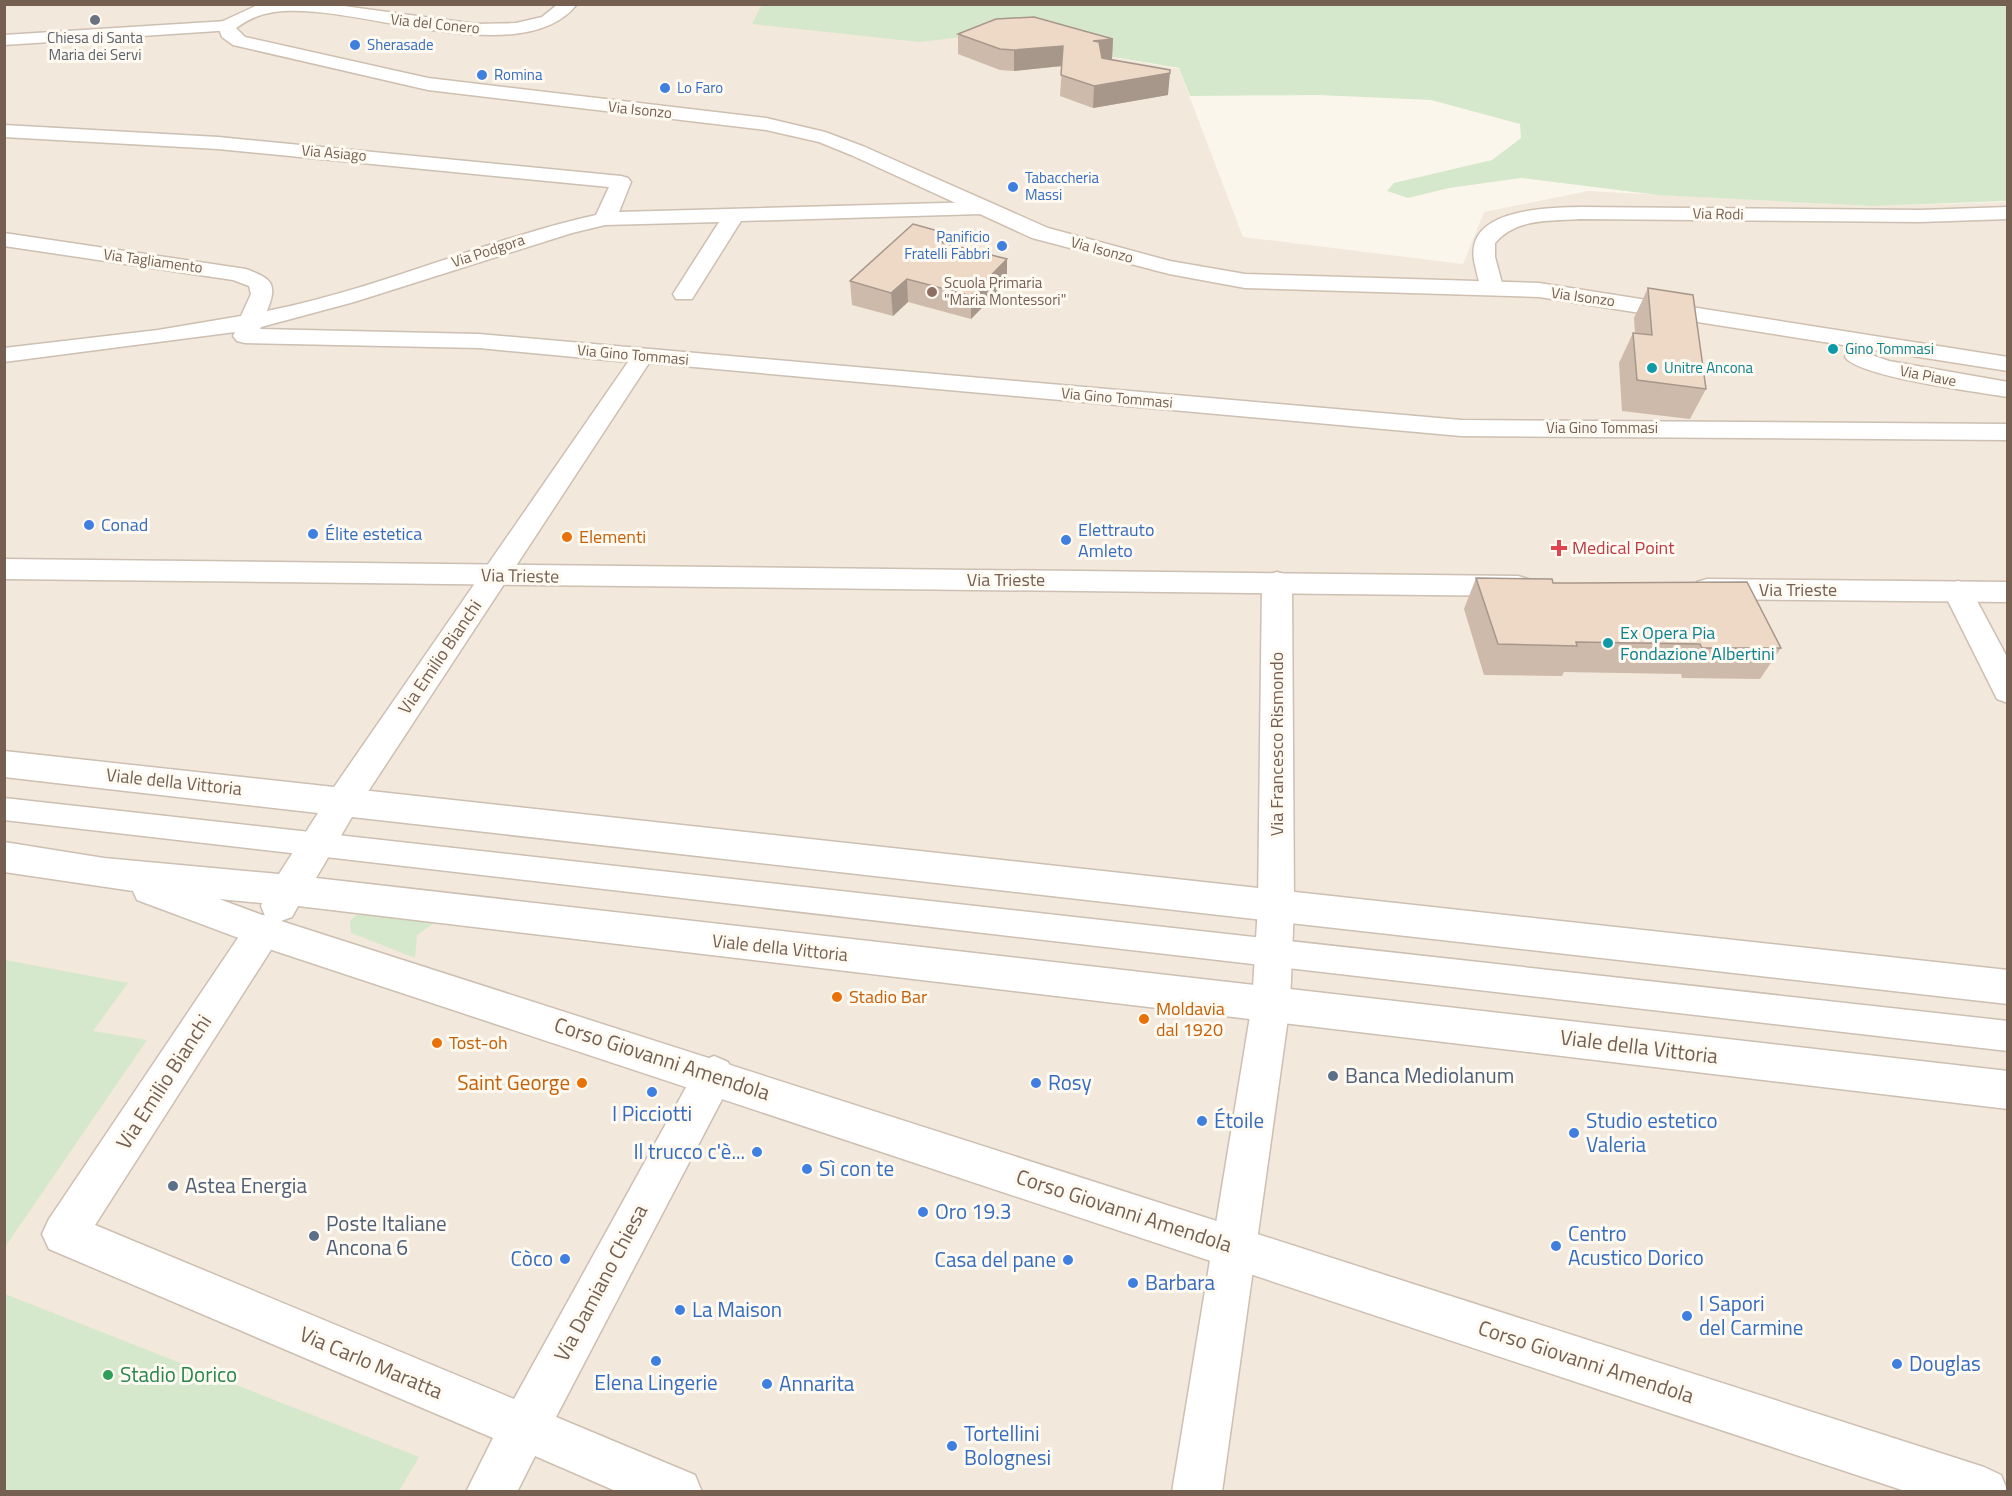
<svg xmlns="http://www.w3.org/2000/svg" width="2012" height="1496" font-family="'Titillium Web',sans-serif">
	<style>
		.residential { fill: #f2e8db }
		.green { fill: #d6e8cb }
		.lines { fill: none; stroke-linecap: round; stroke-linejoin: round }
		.pedestrian-casing { stroke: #cdbfb2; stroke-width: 3 }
		.minor-casing { stroke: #cdbfb2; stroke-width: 3 }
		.tertiary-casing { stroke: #cdbfb2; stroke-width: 3 }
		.secondary-casing { stroke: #cfbfb0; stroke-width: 3 }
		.pedestrian { fill: #fff; fill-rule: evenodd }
		.minor { fill: #fff; fill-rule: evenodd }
		.tertiary { fill: #fff; fill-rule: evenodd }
		.secondary { fill: #fff; fill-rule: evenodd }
		.wall { fill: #cdbaaa }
		.shaded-wall { fill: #a7978b }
		.building { fill: #eed8c6; stroke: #a7978b; stroke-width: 1.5 }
		.worship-dot { fill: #6b7280; stroke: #fefaf2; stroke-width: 2 }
		.shop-dot { fill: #3f7fe0; stroke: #fefaf2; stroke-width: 2 }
		.education-dot { fill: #8d6e63; stroke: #fefaf2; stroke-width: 2 }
		.culture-dot { fill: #0f9aa8; stroke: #fefaf2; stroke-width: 2 }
		.food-dot { fill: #e8710a; stroke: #fefaf2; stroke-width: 2 }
		.health-dot { fill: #e0444e; stroke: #fefaf2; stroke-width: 2 }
		.service-dot { fill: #5c6f8a; stroke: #fefaf2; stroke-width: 2 }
		.leisure-dot { fill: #2e9e5b; stroke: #fefaf2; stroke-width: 2 }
		.labels { text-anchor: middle; stroke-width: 6; stroke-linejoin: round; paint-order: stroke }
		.far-street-label { font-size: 15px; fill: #755f51; stroke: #fefaf2 }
		.far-worship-label { font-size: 15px; fill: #5b616d; stroke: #fefaf2 }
		.far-shop-label { font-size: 15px; fill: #366cbe; stroke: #fefaf2; text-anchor: start }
		.far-education-label { font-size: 15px; fill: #785e54; stroke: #fefaf2; text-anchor: start }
		.far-culture-label { font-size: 15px; fill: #0d838f; stroke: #fefaf2; text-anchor: start }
		.shop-label { font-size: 18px; fill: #366cbe; stroke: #fefaf2; text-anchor: start }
		.food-label { font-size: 18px; fill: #c56008; stroke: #fefaf2; text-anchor: start }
		.health-label { font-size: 18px; fill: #be3a42; stroke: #fefaf2; text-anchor: start }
		.street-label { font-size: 18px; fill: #755f51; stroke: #fefaf2 }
		.culture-label { font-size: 18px; fill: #0d838f; stroke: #fefaf2; text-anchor: start }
		.near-street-label { font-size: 21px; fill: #755f51; stroke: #fefaf2 }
		.near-service-label { font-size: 21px; fill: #4e5e75; stroke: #fefaf2; text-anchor: start }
		.near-food-label { font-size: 21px; fill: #c56008; stroke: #fefaf2; text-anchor: end }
		.near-shop-label { font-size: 21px; fill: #366cbe; stroke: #fefaf2; text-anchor: start }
		.near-leisure-label { font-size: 21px; fill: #27864d; stroke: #fefaf2; text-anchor: start }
	</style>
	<rect width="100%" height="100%" fill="#fbf6ec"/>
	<!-- residential -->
	<polygon class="residential" points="762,4 753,24 1033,29 1078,51 1179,69 1243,237 1463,264 1484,212 1588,191 1872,206 2007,202 2007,1491 5,1492 5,5"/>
	<!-- green -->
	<g class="green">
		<polygon points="762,4 2007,5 2007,201 1872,206 1658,195 1521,178 1449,188 1408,198 1387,191 1394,183 1492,160 1521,138 1520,124 1431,100 1318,95 1190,96 1179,68 1078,51 1033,29 919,42 752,24"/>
		<polygon points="368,912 441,918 417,935 415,958 351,933 350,921 356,915"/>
		<polygon points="5,960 128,983 93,1031 147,1040 5,1247"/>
		<polygon points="5,1294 419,1457 399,1491 5,1491"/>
	</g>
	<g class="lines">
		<!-- pedestrian casing -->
		<g class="pedestrian-casing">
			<polygon id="pedestrian" points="4,798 2008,1021 2008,1051 4,820"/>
		</g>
		<!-- minor casing -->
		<g class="minor-casing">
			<g id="minor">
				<polygon points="227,21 233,22 236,26 233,30 4,45 4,35"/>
				<path d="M4,125L218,137L621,176L628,178L631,182L619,212L981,202L988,204L992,208L988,212L981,214L741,221L692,299H676L673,294L719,222L605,225L572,233L354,302L261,327L260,329L479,334L1461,420L2008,424V440L1461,436L649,363L356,810L344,814L332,810L327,800L332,790L628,362L479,348L245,343L237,341L233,336L235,332L4,362V348L158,330L241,316L251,294L249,286L233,280L4,246V233L246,269C272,279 278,283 267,311C379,289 484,240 596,215L609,187L218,149L4,137Z"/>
				<polygon points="1277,572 1287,575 1292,582 1294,906 1290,1004 1222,1492 1172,1492 1252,1004 1258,906 1262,582 1267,575"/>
				<polygon points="1958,581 1968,584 2008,659 2008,703 1997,699 1943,591 1948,584"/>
				<polygon points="263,915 276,920 282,931 276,942 95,1225 514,1399 700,1062 714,1056 728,1062 734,1075 728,1088 556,1417 695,1475 702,1492 618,1492 535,1456 517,1492 466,1492 493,1438 49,1249 42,1234 49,1219 250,920"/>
			</g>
		</g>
		<!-- tertiary casing -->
		<g class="tertiary-casing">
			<g id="tertiary">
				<path d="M1580,207L1920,210L2008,207V219L1920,222L1580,219C1550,221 1516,218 1495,243V257L1503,287L1500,292H1484C1479,284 1477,274 1475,265C1461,209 1543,208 1580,207Z"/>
				<polygon points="4,559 1518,576 1528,579 1533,586 1528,593 1518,596 4,579"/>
				<polygon points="1707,579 2008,582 2008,602 1707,599 1697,596 1692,589 1697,582"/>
				<path d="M4,751L2008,970V1004L352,817L316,878L2008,1071V1109L298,906L292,917L281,921L1984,1467L2001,1475L2008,1492H1908L263,947L137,900L133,891L4,872V842L104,858L279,874L318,813L4,777ZM219,899L262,903L261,906L265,916Z"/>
			</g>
		</g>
		<!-- secondary casing -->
		<g class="secondary-casing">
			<g id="secondary">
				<path d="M260,4H329L476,24L516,23L542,17L558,4H577C522,75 350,0 274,12C260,14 247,20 236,28L245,37L428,78L766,118L825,132L865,147L1048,228L1170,261L1245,274L1539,283L2008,357V371L1539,297L1245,288L1169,274L1032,238L851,155L819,142L766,130L428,90L233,45L222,37L218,26L221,22Z"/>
				<path d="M1857,350L1889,361L2008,382V397C1979,392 1858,377 1845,357L1848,352Z"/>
			</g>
		</g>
		<!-- pedestrian -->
		<use href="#pedestrian" class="pedestrian"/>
		<!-- minor -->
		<use href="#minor" class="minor"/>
		<!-- tertiary -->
		<use href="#tertiary" class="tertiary"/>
		<!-- secondary -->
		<use href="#secondary" class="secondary"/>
	</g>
	<!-- wall -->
	<g class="wall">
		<polygon points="958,34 1113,39 1112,59 1168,95 1093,108 1060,96 1062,66 1014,71 1000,70 958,54"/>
		<polygon points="949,234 949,244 1007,259 1007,282 971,319 908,302 893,316 852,305 850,281"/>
		<polygon points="1648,288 1706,389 1690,419 1622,411 1619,363 1633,333 1635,333 1634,318"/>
		<polygon points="1476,578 1553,583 1781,648 1760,679 1682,678 1681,674 1564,672 1562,676 1484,675 1464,609"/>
	</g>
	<!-- shaded-wall -->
	<g class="shaded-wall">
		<polygon points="1113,39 1112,59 1092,62 1093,41"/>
		<polygon points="1063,46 1062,66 1014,71 1014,50"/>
		<polygon points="1170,73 1168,95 1093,108 1094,86"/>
		<polygon points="949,234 950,257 940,242"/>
		<polygon points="1007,259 1007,282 971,319 971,296"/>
		<polygon points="907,279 908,302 893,316 891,293"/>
	</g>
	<!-- building -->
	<g class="building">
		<polygon points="1034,17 1113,39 1093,41 1099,42 1102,58 1170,70 1170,73 1094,86 1061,75 1063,46 1014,50 1000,49 958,34 996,19"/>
		<polygon points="913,224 949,234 940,242 1007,259 971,296 907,279 891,293 850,281"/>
		<polygon points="1648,288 1693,295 1706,389 1637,380 1633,333 1652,335"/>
		<polygon points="1476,578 1552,579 1553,583 1575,583 1747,582 1781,648 1702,648 1700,644 1576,642 1577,646 1498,644"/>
	</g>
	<!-- markers -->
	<circle class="worship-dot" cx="95" cy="20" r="6"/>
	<g class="shop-dot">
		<circle cx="355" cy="45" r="6"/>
		<circle cx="482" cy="75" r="6"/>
		<circle cx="665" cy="88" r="6"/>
		<circle cx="1013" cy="187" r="6"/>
		<circle cx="1002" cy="246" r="6"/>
		<circle cx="89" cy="525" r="6"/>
		<circle cx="313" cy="534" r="6"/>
		<circle cx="1066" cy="540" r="6"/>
		<circle cx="1036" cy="1083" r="6"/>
		<circle cx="652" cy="1092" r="6"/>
		<circle cx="1202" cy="1121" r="6"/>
		<circle cx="1574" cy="1133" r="6"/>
		<circle cx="757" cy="1152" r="6"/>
		<circle cx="807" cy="1169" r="6"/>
		<circle cx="923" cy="1212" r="6"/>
		<circle cx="1556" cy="1246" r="6"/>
		<circle cx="565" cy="1259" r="6"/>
		<circle cx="1068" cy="1260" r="6"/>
		<circle cx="1133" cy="1283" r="6"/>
		<circle cx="680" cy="1310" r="6"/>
		<circle cx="1687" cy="1316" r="6"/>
		<circle cx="656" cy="1361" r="6"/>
		<circle cx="1897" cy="1364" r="6"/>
		<circle cx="767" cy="1384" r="6"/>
		<circle cx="952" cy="1446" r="6"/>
	</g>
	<circle class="education-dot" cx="932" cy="292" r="6"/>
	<g class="culture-dot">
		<circle cx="1833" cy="349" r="6"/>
		<circle cx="1652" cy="368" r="6"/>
		<circle cx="1608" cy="643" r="6"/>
	</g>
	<g class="food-dot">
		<circle cx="567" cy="537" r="6"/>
		<circle cx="837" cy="997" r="6"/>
		<circle cx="1144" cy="1019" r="6"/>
		<circle cx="437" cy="1043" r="6"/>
		<circle cx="582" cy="1083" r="6"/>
	</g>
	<path class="health-dot" d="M1556 539h6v6h6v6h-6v6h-6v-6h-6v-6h6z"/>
	<g class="service-dot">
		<circle cx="1333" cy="1076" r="6"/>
		<circle cx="173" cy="1186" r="6"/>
		<circle cx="314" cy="1236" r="6"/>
	</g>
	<circle class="leisure-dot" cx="108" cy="1375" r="6"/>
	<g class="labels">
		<!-- far-street labels -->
		<g class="far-street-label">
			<text transform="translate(435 24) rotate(6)" y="5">Via del Conero</text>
			<text transform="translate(640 110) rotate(6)" y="5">Via Isonzo</text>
			<text transform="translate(334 153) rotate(5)" y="5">Via Asiago</text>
			<text transform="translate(1718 214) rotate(1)" y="5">Via Rodi</text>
			<text transform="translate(1102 250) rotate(15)" y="5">Via Isonzo</text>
			<text transform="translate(488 251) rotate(-18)" y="5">Via Podgora</text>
			<text transform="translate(153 261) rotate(8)" y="5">Via Tagliamento</text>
			<text transform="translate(1583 297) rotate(8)" y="5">Via Isonzo</text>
			<text transform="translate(633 355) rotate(5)" y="5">Via Gino Tommasi</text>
			<text transform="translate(1928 376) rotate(11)" y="5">Via Piave</text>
			<text transform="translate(1117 398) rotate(5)" y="5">Via Gino Tommasi</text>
			<text x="1602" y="433">Via Gino Tommasi</text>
		</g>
		<!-- far-worship labels -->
		<g class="far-worship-label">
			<text x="95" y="43">Chiesa di Santa<tspan x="95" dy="17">Maria dei Servi</tspan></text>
		</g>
		<!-- far-shop labels -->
		<g class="far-shop-label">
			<text x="367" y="50">Sherasade</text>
			<text x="494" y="80">Romina</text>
			<text x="677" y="93">Lo Faro</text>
			<text x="1025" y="183">Tabaccheria<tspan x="1025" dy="17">Massi</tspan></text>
			<text x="990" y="242" text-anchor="end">Panificio<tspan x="990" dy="17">Fratelli Fabbri</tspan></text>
		</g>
		<!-- far-education labels -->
		<g class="far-education-label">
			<text x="944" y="288">Scuola Primaria<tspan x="944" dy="17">"Maria Montessori"</tspan></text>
		</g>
		<!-- far-culture labels -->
		<g class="far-culture-label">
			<text x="1845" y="354">Gino Tommasi</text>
			<text x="1664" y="373">Unitre Ancona</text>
		</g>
		<!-- shop labels -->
		<g class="shop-label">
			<text x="101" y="531">Conad</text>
			<text x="1078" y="536">Elettrauto<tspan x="1078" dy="21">Amleto</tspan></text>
			<text x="325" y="540">Élite estetica</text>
		</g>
		<!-- food labels -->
		<g class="food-label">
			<text x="579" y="543">Elementi</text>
			<text x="849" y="1003">Stadio Bar</text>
			<text x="1156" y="1015">Moldavia<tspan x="1156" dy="21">dal 1920</tspan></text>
			<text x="449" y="1049">Tost-oh</text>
		</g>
		<!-- health labels -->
		<g class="health-label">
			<text x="1572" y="554">Medical Point</text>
		</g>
		<!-- street labels -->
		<g class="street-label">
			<text transform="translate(520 576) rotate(1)" y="6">Via Trieste</text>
			<text x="1006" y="586">Via Trieste</text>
			<text x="1798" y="596">Via Trieste</text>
			<text transform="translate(440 657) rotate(-56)" y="6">Via Emilio Bianchi</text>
			<text transform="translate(1277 744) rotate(-90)" y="6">Via Francesco Rismondo</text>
			<text transform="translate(174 782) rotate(6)" y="6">Viale della Vittoria</text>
			<text transform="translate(780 948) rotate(6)" y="6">Viale della Vittoria</text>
		</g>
		<!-- culture labels -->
		<g class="culture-label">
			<text x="1620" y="639">Ex Opera Pia<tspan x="1620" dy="21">Fondazione Albertini</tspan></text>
		</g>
		<!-- near-street labels -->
		<g class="near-street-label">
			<text transform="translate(1639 1047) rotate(7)" y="7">Viale della Vittoria</text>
			<text transform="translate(662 1059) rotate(18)" y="7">Corso Giovanni Amendola</text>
			<text transform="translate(164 1082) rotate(-57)" y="7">Via Emilio Bianchi</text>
			<text transform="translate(1124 1211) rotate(18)" y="7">Corso Giovanni Amendola</text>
			<text transform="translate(601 1283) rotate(-62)" y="7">Via Damiano Chiesa</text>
			<text transform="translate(1586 1362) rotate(18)" y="7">Corso Giovanni Amendola</text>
			<text transform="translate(371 1363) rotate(23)" y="7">Via Carlo Maratta</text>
		</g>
		<!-- near-service labels -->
		<g class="near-service-label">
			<text x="1345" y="1083">Banca Mediolanum</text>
			<text x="185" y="1193">Astea Energia</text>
			<text x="326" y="1231">Poste Italiane<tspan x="326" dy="24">Ancona 6</tspan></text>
		</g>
		<!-- near-food labels -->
		<g class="near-food-label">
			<text x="570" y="1090">Saint George</text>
		</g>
		<!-- near-shop labels -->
		<g class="near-shop-label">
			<text x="1048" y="1090">Rosy</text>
			<text x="652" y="1121" text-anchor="middle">I Picciotti</text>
			<text x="1214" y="1128">Étoile</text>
			<text x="1586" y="1128">Studio estetico<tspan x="1586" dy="24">Valeria</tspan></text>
			<text x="745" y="1159" text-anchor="end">Il trucco c'è...</text>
			<text x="819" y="1176">Sì con te</text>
			<text x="935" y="1219">Oro 19.3</text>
			<text x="1568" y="1241">Centro<tspan x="1568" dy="24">Acustico Dorico</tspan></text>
			<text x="553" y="1266" text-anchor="end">Còco</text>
			<text x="1056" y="1267" text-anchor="end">Casa del pane</text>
			<text x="1145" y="1290">Barbara</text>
			<text x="1699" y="1311">I Sapori<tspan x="1699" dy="24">del Carmine</tspan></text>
			<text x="692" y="1317">La Maison</text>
			<text x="1909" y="1371">Douglas</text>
			<text x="656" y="1390" text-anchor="middle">Elena Lingerie</text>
			<text x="779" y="1391">Annarita</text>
			<text x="964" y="1441">Tortellini<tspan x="964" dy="24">Bolognesi</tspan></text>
		</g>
		<!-- near-leisure labels -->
		<g class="near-leisure-label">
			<text x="120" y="1382">Stadio Dorico</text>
		</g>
	</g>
	<!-- border -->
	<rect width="2012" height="1496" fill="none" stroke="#755f51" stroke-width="12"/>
</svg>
